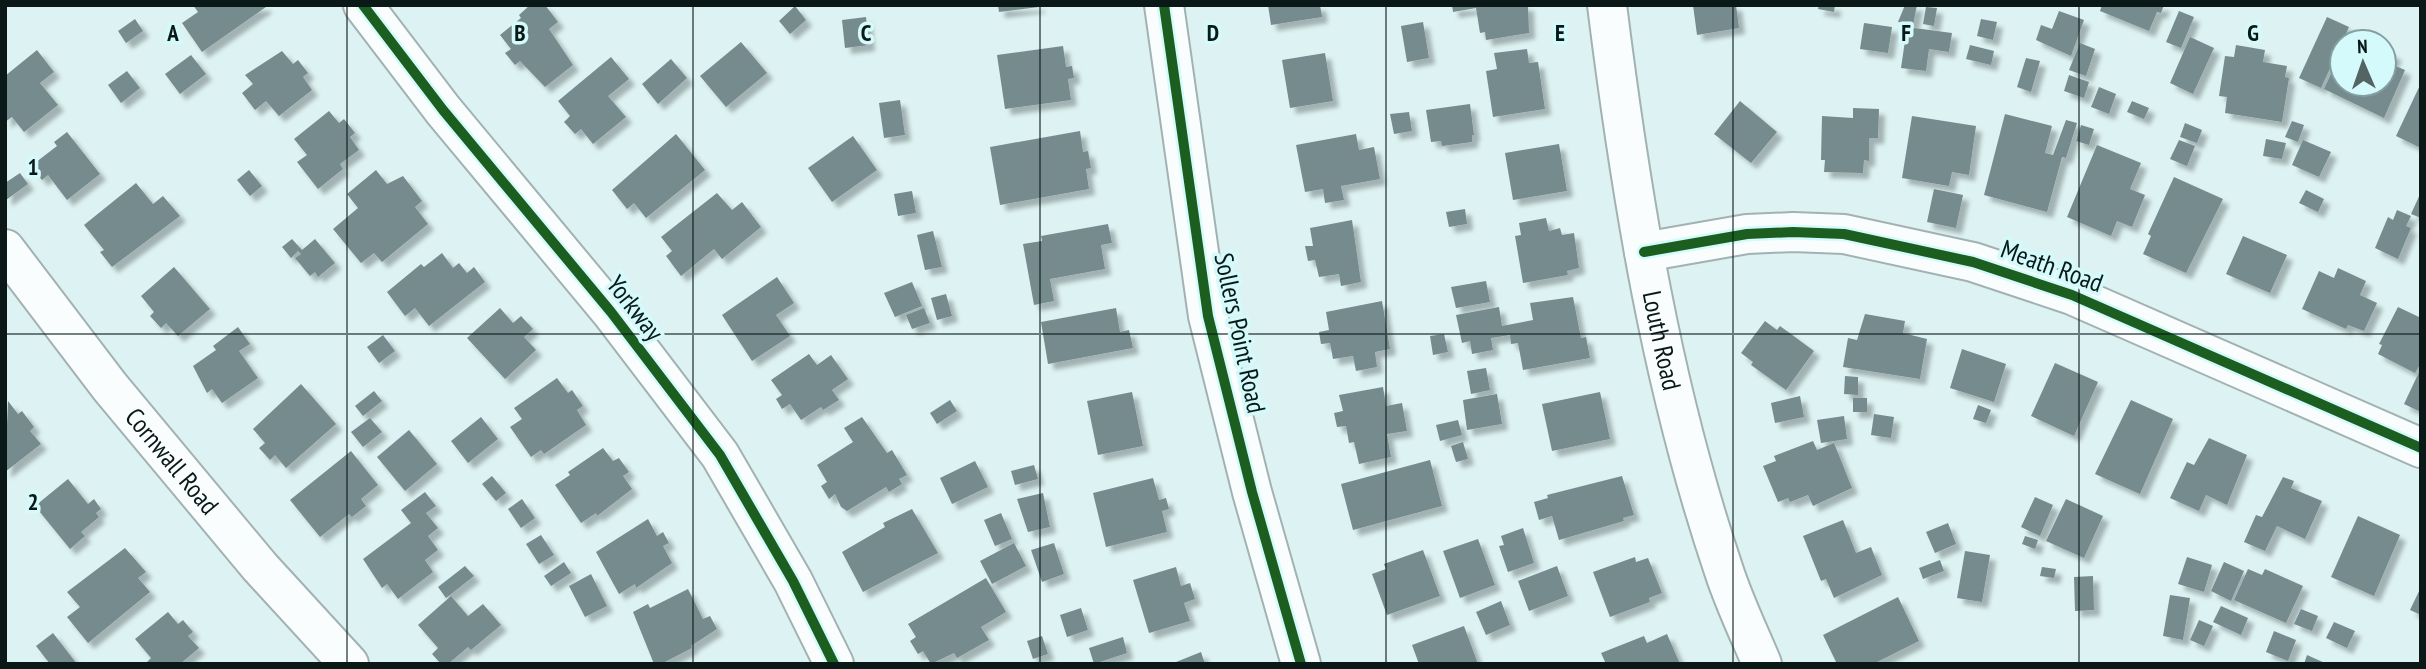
<svg xmlns="http://www.w3.org/2000/svg" width="2426" height="669" font-family="'PT Sans Narrow',sans-serif">
	<style>
		.building { fill: #768b8e; filter: url(#shadow) }
		.lines { fill: none; stroke-linecap: round; stroke-linejoin: round }
		.minor-casing { stroke: #a2b2b2; stroke-width: 42 }
		.major-casing { stroke: #a2b2b2; stroke-width: 42 }
		.minor { stroke: #fafdfd; stroke-width: 38 }
		.major { stroke: #fafdfd; stroke-width: 38 }
		.cycleway-casing { stroke: #d4fafb; stroke-width: 15 }
		.cycleway { stroke: #1b5e20; stroke-width: 10 }
		.grid { fill: none; stroke: #0a1818; stroke-width: 2; stroke-opacity: 0.55 }
		.labels { text-anchor: middle; stroke-width: 7; stroke-linejoin: round; paint-order: stroke }
		.street-label { font-size: 26px; fill: #0a1818; stroke: #d4fafb }
		.grid-label { font-size: 23px; text-anchor: middle; font-weight: bold; fill: #0a1818; stroke: #d4fafb; stroke-width: 7; stroke-linejoin: round; paint-order: stroke }
	</style>
	<defs>
		<filter id="shadow"><feDropShadow dx="6" dy="6" stdDeviation="2" flood-color="#0004"/></filter>
	</defs>
	<rect width="100%" height="100%" fill="#ddf2f2"/>
	<!-- building -->
	<g class="building">
		<polygon points="193,5 264,5 266,7 202,52 182,23 198,12"/>
		<polygon points="530,5 545,5 558,22 549,29 573,65 545,87 520,61 515,65 505,53 511,49 500,35 521,18 519,15"/>
		<polygon points="998,5 1039,5 1039,7 999,12"/>
		<polygon points="1268,5 1320,5 1322,17 1271,25"/>
		<polygon points="1452,5 1528,5 1529,33 1486,40 1485,32 1480,33 1476,8 1453,12"/>
		<polygon points="1693,5 1736,5 1739,28 1697,35"/>
		<polygon points="1819,5 1835,5 1834,12 1818,9"/>
		<polygon points="1905,5 1917,5 1913,25 1898,22"/>
		<polygon points="2102,5 2164,5 2161,13 2157,12 2149,31 2100,11"/>
		<polygon points="795,6 806,20 790,34 779,21"/>
		<polygon points="1926,7 1937,8 1934,26 1923,24"/>
		<polygon points="2059,11 2084,20 2071,56 2036,40 2041,25 2052,29"/>
		<polygon points="2179,11 2194,17 2181,48 2166,42"/>
		<polygon points="866,17 869,45 845,48 842,20"/>
		<polygon points="2327,17 2349,27 2321,88 2299,78"/>
		<polygon points="135,19 143,31 126,43 118,31"/>
		<polygon points="1981,19 1997,22 1993,40 1977,36"/>
		<polygon points="1423,22 1429,58 1407,62 1401,26"/>
		<polygon points="1864,23 1892,27 1888,53 1860,49"/>
		<polygon points="1907,27 1952,33 1949,52 1929,49 1926,71 1901,68"/>
		<polygon points="2349,34 2367,42 2345,42"/>
		<polygon points="2190,37 2214,48 2193,94 2170,83"/>
		<polygon points="741,42 767,73 726,107 700,76"/>
		<polygon points="2080,43 2095,49 2086,76 2069,70"/>
		<polygon points="1970,45 1994,51 1991,65 1966,59"/>
		<polygon points="2236,45 2265,50 2263,62 2287,66 2285,77 2289,78 2282,122 2225,113 2227,97 2219,96 2225,56 2234,57"/>
		<polygon points="1063,46 1066,67 1072,66 1074,78 1068,79 1071,100 1005,109 997,55"/>
		<polygon points="1527,49 1529,63 1538,62 1545,109 1493,117 1486,71 1497,69 1494,53"/>
		<polygon points="2384,49 2396,55 2391,64 2405,70 2384,118 2324,89 2342,50 2342,84 2384,84"/>
		<polygon points="37,50 54,72 40,83 58,105 24,132 12,117 5,122 5,76"/>
		<polygon points="282,51 293,64 298,60 308,73 303,77 312,90 279,116 266,101 255,110 242,93 253,84 245,75"/>
		<polygon points="1325,53 1333,101 1290,108 1282,60"/>
		<polygon points="191,55 206,74 180,94 165,74"/>
		<polygon points="611,57 629,79 608,96 626,117 593,144 581,129 575,134 564,122 570,116 558,101"/>
		<polygon points="2026,58 2040,61 2031,92 2017,87"/>
		<polygon points="671,59 687,78 658,104 642,84"/>
		<polygon points="127,71 140,88 121,103 108,85"/>
		<polygon points="2069,75 2089,82 2084,98 2064,91"/>
		<polygon points="2421,83 2421,148 2396,136"/>
		<polygon points="2099,87 2116,94 2109,114 2091,107"/>
		<polygon points="900,100 905,135 884,138 879,103"/>
		<polygon points="1740,101 1777,132 1751,163 1714,134"/>
		<polygon points="2132,101 2149,108 2144,119 2127,112"/>
		<polygon points="1470,104 1474,135 1472,135 1472,142 1442,146 1441,141 1431,142 1426,110"/>
		<polygon points="1853,108 1879,109 1878,138 1869,138 1869,161 1864,160 1863,173 1824,172 1825,160 1821,160 1822,116 1853,118"/>
		<polygon points="329,111 339,123 344,119 355,133 350,137 359,150 340,164 343,169 318,189 297,162 307,155 294,139"/>
		<polygon points="1409,112 1412,131 1394,134 1390,114"/>
		<polygon points="2005,114 2052,126 2045,153 2053,155 2066,120 2077,123 2066,158 2062,157 2047,212 1984,195"/>
		<polygon points="1912,116 1976,126 1969,175 1952,172 1949,186 1902,178"/>
		<polygon points="2292,121 2304,125 2298,142 2285,137"/>
		<polygon points="2185,123 2202,130 2197,143 2180,137"/>
		<polygon points="2081,125 2094,129 2089,145 2076,141"/>
		<polygon points="1080,131 1083,152 1088,151 1091,168 1086,169 1089,189 1000,205 990,147"/>
		<polygon points="67,132 100,174 67,200 48,175 42,180 31,166 57,146 54,142"/>
		<polygon points="676,134 705,170 646,218 634,203 627,209 612,190"/>
		<polygon points="1356,134 1359,150 1374,147 1380,179 1341,186 1344,200 1325,203 1323,189 1305,192 1296,145"/>
		<polygon points="853,136 877,170 832,202 808,168"/>
		<polygon points="2266,139 2286,143 2282,159 2263,156"/>
		<polygon points="2179,140 2195,146 2187,166 2170,159"/>
		<polygon points="2303,140 2331,152 2319,177 2292,165"/>
		<polygon points="1559,144 1567,191 1513,200 1505,153"/>
		<polygon points="2097,145 2141,163 2130,189 2145,195 2132,227 2117,221 2111,236 2067,217"/>
		<polygon points="249,170 262,186 250,196 237,180"/>
		<polygon points="376,170 387,184 403,176 422,201 415,207 428,224 382,262 374,253 361,263 333,229 358,208 347,194"/>
		<polygon points="20,173 28,184 6,200 5,183"/>
		<polygon points="2174,177 2223,199 2186,273 2143,254 2151,236 2148,234"/>
		<polygon points="136,183 153,204 163,196 180,216 112,267 100,252 104,250 84,225"/>
		<polygon points="1934,189 1963,195 1956,228 1927,222"/>
		<polygon points="2306,190 2324,199 2318,212 2299,203"/>
		<polygon points="912,191 916,213 898,216 894,194"/>
		<polygon points="2421,192 2421,218 2411,214"/>
		<polygon points="717,193 732,210 742,202 761,227 722,259 714,249 681,276 666,256 672,251 661,237"/>
		<polygon points="1465,209 1467,224 1449,227 1446,212"/>
		<polygon points="2397,210 2411,216 2406,226 2411,228 2398,259 2375,248 2388,217 2393,220"/>
		<polygon points="1546,218 1549,231 1560,228 1562,235 1574,233 1579,268 1567,271 1568,275 1523,283 1515,236 1521,235 1519,223"/>
		<polygon points="1352,220 1361,282 1341,286 1339,274 1319,277 1315,260 1308,261 1305,246 1313,246 1310,228"/>
		<polygon points="1108,224 1112,243 1101,245 1105,269 1050,279 1054,301 1034,305 1023,244 1042,241 1041,236"/>
		<polygon points="933,231 942,267 925,270 917,235"/>
		<polygon points="2243,236 2287,255 2270,293 2226,274"/>
		<polygon points="292,239 302,250 315,239 335,263 318,277 315,272 310,276 295,258 301,254 298,251 291,258 282,247"/>
		<polygon points="442,253 453,268 459,263 467,273 474,267 485,282 429,326 415,308 405,316 387,292 421,264 424,267"/>
		<polygon points="174,267 210,309 178,336 166,323 161,328 150,316 154,312 141,296"/>
		<polygon points="2338,268 2366,281 2360,295 2377,303 2364,331 2348,325 2346,329 2302,309 2319,271 2334,278"/>
		<polygon points="777,277 794,303 776,315 790,336 752,361 722,315"/>
		<polygon points="1486,281 1490,302 1456,308 1451,287"/>
		<polygon points="912,282 922,306 895,317 884,293"/>
		<polygon points="946,294 952,316 937,320 931,298"/>
		<polygon points="1573,297 1581,338 1586,337 1590,358 1523,370 1518,343 1511,344 1510,335 1491,338 1493,350 1472,354 1470,341 1462,343 1456,315 1499,307 1502,326 1533,320 1530,303"/>
		<polygon points="1382,301 1390,349 1375,352 1377,367 1356,371 1353,356 1333,359 1330,343 1321,344 1319,332 1329,330 1326,312"/>
		<polygon points="2398,307 2421,318 2421,363 2415,373 2378,354 2382,345 2379,344"/>
		<polygon points="500,308 513,323 521,316 533,329 524,337 536,350 505,379 467,338"/>
		<polygon points="924,308 930,323 912,329 906,315"/>
		<polygon points="1116,308 1120,332 1129,330 1133,348 1048,364 1041,322"/>
		<polygon points="1865,314 1905,321 1903,333 1927,339 1920,379 1843,367 1848,338 1857,340"/>
		<polygon points="1765,321 1777,330 1780,326 1814,351 1786,390 1751,365 1753,362 1741,353"/>
		<polygon points="238,327 250,344 239,351 258,378 222,403 212,389 207,393 193,366 216,350 213,346"/>
		<polygon points="1444,334 1448,352 1433,355 1430,336"/>
		<polygon points="383,335 395,351 379,363 367,347"/>
		<polygon points="1962,349 2006,364 1994,402 1950,388"/>
		<polygon points="809,354 817,365 831,355 848,379 832,390 839,400 823,410 821,407 801,420 790,404 782,409 776,399 782,395 771,380"/>
		<polygon points="2055,363 2098,382 2074,436 2031,416"/>
		<polygon points="1486,368 1490,390 1471,394 1467,371"/>
		<polygon points="2421,368 2421,412 2404,404"/>
		<polygon points="1845,376 1858,377 1858,395 1844,394"/>
		<polygon points="557,378 568,393 572,390 583,406 577,410 586,425 544,454 541,450 531,457 510,427 522,419 514,408"/>
		<polygon points="301,384 336,424 286,468 275,455 270,460 259,448 265,443 253,429"/>
		<polygon points="1383,387 1386,406 1402,403 1407,431 1387,434 1391,457 1359,464 1354,442 1349,443 1346,426 1337,427 1334,413 1343,411 1339,395"/>
		<polygon points="374,391 382,401 363,416 355,406"/>
		<polygon points="1132,392 1143,446 1098,455 1087,401"/>
		<polygon points="1600,392 1610,439 1552,451 1542,404"/>
		<polygon points="1497,394 1502,424 1467,430 1463,400"/>
		<polygon points="1800,396 1804,417 1775,423 1771,403"/>
		<rect x="1853" y="398" width="14" height="14"/>
		<polygon points="950,400 957,411 937,424 930,413"/>
		<polygon points="2131,400 2173,419 2140,494 2095,474"/>
		<polygon points="8,401 18,414 22,411 34,427 30,431 41,444 5,472"/>
		<polygon points="1978,405 1991,410 1986,423 1973,419"/>
		<polygon points="1874,414 1894,417 1891,438 1871,435"/>
		<polygon points="1844,416 1847,439 1821,443 1817,420"/>
		<polygon points="481,417 498,439 468,463 451,441"/>
		<polygon points="862,417 887,453 892,450 907,475 899,479 902,484 889,492 886,487 847,511 841,507 835,494 829,499 821,486 827,482 817,465 853,442 844,428"/>
		<polygon points="370,418 382,432 363,447 351,432"/>
		<polygon points="1458,420 1462,435 1440,441 1436,425"/>
		<polygon points="409,430 437,464 405,491 377,457"/>
		<polygon points="2209,438 2247,455 2227,505 2206,495 2199,511 2170,498 2187,462 2194,465"/>
		<polygon points="1813,441 1817,450 1834,443 1852,488 1813,506 1808,495 1790,502 1788,498 1778,502 1763,466 1776,461 1774,456"/>
		<polygon points="1463,442 1468,459 1456,462 1451,446"/>
		<polygon points="603,448 613,461 619,458 629,472 623,476 632,489 597,516 596,513 581,523 555,485 570,475 568,472"/>
		<polygon points="351,451 378,485 361,499 366,506 352,517 349,514 320,537 290,500"/>
		<polygon points="1430,460 1442,506 1353,530 1341,484"/>
		<polygon points="975,461 988,487 952,504 940,478"/>
		<polygon points="1034,465 1038,479 1015,485 1011,471"/>
		<polygon points="492,476 506,493 496,501 482,484"/>
		<polygon points="1622,476 1634,515 1623,518 1624,521 1559,540 1552,516 1539,520 1534,502 1548,498 1547,495"/>
		<polygon points="2283,477 2294,481 2291,488 2322,501 2305,539 2277,526 2265,551 2244,542 2256,515 2262,517"/>
		<polygon points="1153,478 1159,500 1166,498 1169,509 1162,511 1167,532 1106,547 1093,493"/>
		<polygon points="68,479 88,504 94,499 101,509 96,513 99,517 81,532 85,536 70,549 35,506"/>
		<polygon points="425,492 436,506 426,513 438,528 428,536 438,550 425,560 433,572 398,599 387,584 382,588 363,559 411,523 401,510"/>
		<polygon points="1043,493 1050,527 1028,532 1017,499"/>
		<polygon points="2035,497 2053,505 2040,536 2021,527"/>
		<polygon points="522,499 535,518 521,528 508,509"/>
		<polygon points="2066,499 2103,516 2084,558 2046,541"/>
		<polygon points="912,509 938,553 863,592 842,552 885,527 883,523"/>
		<polygon points="1001,513 1012,539 995,546 984,520"/>
		<polygon points="2358,516 2400,535 2374,596 2331,577"/>
		<polygon points="648,519 657,536 663,532 669,543 663,546 672,563 636,588 635,584 619,594 596,552"/>
		<polygon points="1843,520 1856,553 1871,547 1882,575 1834,598 1826,579 1821,581 1803,536"/>
		<polygon points="1948,523 1956,544 1935,553 1926,532"/>
		<polygon points="1523,528 1534,563 1508,572 1499,546 1504,545 1501,536"/>
		<polygon points="541,535 554,555 539,564 526,544"/>
		<polygon points="2025,536 2038,540 2035,549 2022,544"/>
		<polygon points="1478,539 1495,585 1460,598 1443,551"/>
		<polygon points="1014,543 1026,566 992,584 980,561"/>
		<polygon points="1054,543 1064,574 1042,582 1031,550"/>
		<polygon points="125,548 146,572 138,578 150,592 88,643 67,617 80,607 67,592"/>
		<polygon points="1423,550 1440,596 1387,615 1372,574 1386,569 1384,564"/>
		<polygon points="1965,551 1990,555 1982,602 1957,598"/>
		<polygon points="1635,557 1636,562 1648,558 1662,593 1649,598 1650,602 1610,617 1593,572"/>
		<polygon points="2187,557 2212,565 2204,592 2178,584"/>
		<polygon points="1940,560 1944,571 1923,579 1919,568"/>
		<polygon points="564,562 571,573 551,586 544,576"/>
		<polygon points="2224,562 2244,571 2231,601 2211,591"/>
		<polygon points="465,566 474,576 446,598 438,587"/>
		<polygon points="1557,566 1568,596 1529,611 1518,581"/>
		<polygon points="1176,567 1181,586 1190,583 1195,599 1184,603 1190,621 1149,633 1133,580"/>
		<polygon points="2042,567 2056,569 2054,578 2040,576"/>
		<polygon points="2248,569 2262,575 2265,569 2303,586 2286,623 2234,600"/>
		<polygon points="591,574 607,606 585,617 569,586"/>
		<polygon points="2093,576 2094,610 2075,611 2074,577"/>
		<polygon points="986,578 1006,612 981,627 989,640 957,658 954,653 931,664 923,651 918,654 910,641 916,637 908,624"/>
		<polygon points="2421,587 2421,615 2410,610"/>
		<polygon points="688,589 703,619 710,616 717,629 691,646 692,648 661,664 654,664 633,612 648,604 650,608"/>
		<polygon points="2170,595 2190,598 2183,640 2163,636"/>
		<polygon points="451,596 468,616 483,604 501,625 471,650 468,647 448,664 441,664 432,654 438,648 418,625"/>
		<polygon points="1898,597 1919,641 1873,664 1837,664 1823,635"/>
		<polygon points="1501,601 1510,625 1486,635 1476,612"/>
		<polygon points="2221,606 2248,618 2241,635 2213,622"/>
		<polygon points="1081,608 1088,630 1067,637 1060,615"/>
		<polygon points="2301,609 2318,616 2312,631 2294,624"/>
		<polygon points="168,612 178,624 183,620 193,632 188,636 199,648 180,664 145,664 151,658 135,639"/>
		<polygon points="2199,620 2213,626 2204,646 2190,640"/>
		<polygon points="2334,622 2355,631 2347,648 2326,638"/>
		<polygon points="1464,626 1478,664 1419,664 1412,645"/>
		<polygon points="2274,631 2296,640 2288,661 2266,652"/>
		<polygon points="53,633 77,664 50,664 36,646"/>
		<polygon points="1667,634 1680,664 1606,664 1601,653 1644,636 1647,643"/>
		<polygon points="1042,636 1048,654 1033,659 1027,641"/>
		<polygon points="1123,637 1127,653 1094,664 1089,648"/>
		<polygon points="1201,652 1205,664 1171,664"/>
		<polygon points="2307,655 2327,664 2304,664"/>
	</g>
	<g class="lines">
		<!-- minor casing -->
		<g class="minor-casing">
			<g id="minor">
				<polyline points="363,5 443,110 611,312 720,455 793,581 834,664"/>
				<path id="s1" d="M1607,5C1631,196 1662,388 1724,571C1734,602 1749,633 1762,664"/>
				<path id="s2" d="M5,249L110,387L260,567L349,664"/>
				<polyline points="1644,252 1747,234 1793,232 1844,234 1973,262 2072,295 2421,448"/>
			</g>
		</g>
		<!-- major casing -->
		<g class="major-casing">
			<polyline id="major" points="1164,5 1208,316 1252,492 1301,664"/>
		</g>
		<!-- minor -->
		<use href="#minor" class="minor"/>
		<!-- major -->
		<use href="#major" class="major"/>
		<!-- cycleway casing -->
		<g class="cycleway-casing">
			<g id="cycleway">
				<polyline points="363,5 443,110 611,312 720,455 793,581 834,664"/>
				<polyline points="1164,5 1208,316 1252,492 1301,664"/>
				<polyline points="1644,252 1747,234 1793,232 1844,234 1973,262 2072,295 2421,448"/>
			</g>
		</g>
		<!-- cycleway -->
		<use href="#cycleway" class="cycleway"/>
	</g>
	<!-- grid -->
	<path class="grid" d="M347,5V664M693,5V664M1040,5V664M1386,5V664M1733,5V664M2079,5V664M5,334H2421"/>
	<g class="labels">
		<!-- street labels -->
		<g class="street-label">
			<text transform="translate(2052 266) rotate(20)" y="9">Meath Road</text>
			<text transform="translate(635 308) rotate(52)" y="9">Yorkway</text>
			<text transform="translate(1240 333) rotate(78)" y="9">Sollers Point Road</text>
			<text dy="9" stroke="none"><textPath href="#s1" startOffset="340">Louth Road</textPath></text>
			<text dy="9" stroke="none"><textPath href="#s2" startOffset="270">Cornwall Road</textPath></text>
		</g>
	</g>
	<g class="grid-label">
		<text x="173" y="41">A</text>
		<text x="520" y="41">B</text>
		<text x="866" y="41">C</text>
		<text x="1213" y="41">D</text>
		<text x="1560" y="41">E</text>
		<text x="1906" y="41">F</text>
		<text x="2253" y="41">G</text>
		<text x="33" y="175">1</text>
		<text x="33" y="510">2</text>
	</g>
	<!-- border -->
	<rect width="2426" height="669" fill="none" stroke="#0a1818" stroke-width="14"/>
	<!-- north arrow -->
	<g transform="translate(2363 63) rotate(358)"><circle r="33" fill="#d4fafb" stroke="#83a0a0" stroke-width="2"/>
	<path d="M0-5L12 26L0 18L-12 26Z" fill="#546464"/>
	<text y="-10" font-size="19" font-weight="bold" text-anchor="middle" fill="#0a1818">N</text>
	</g>
</svg>
